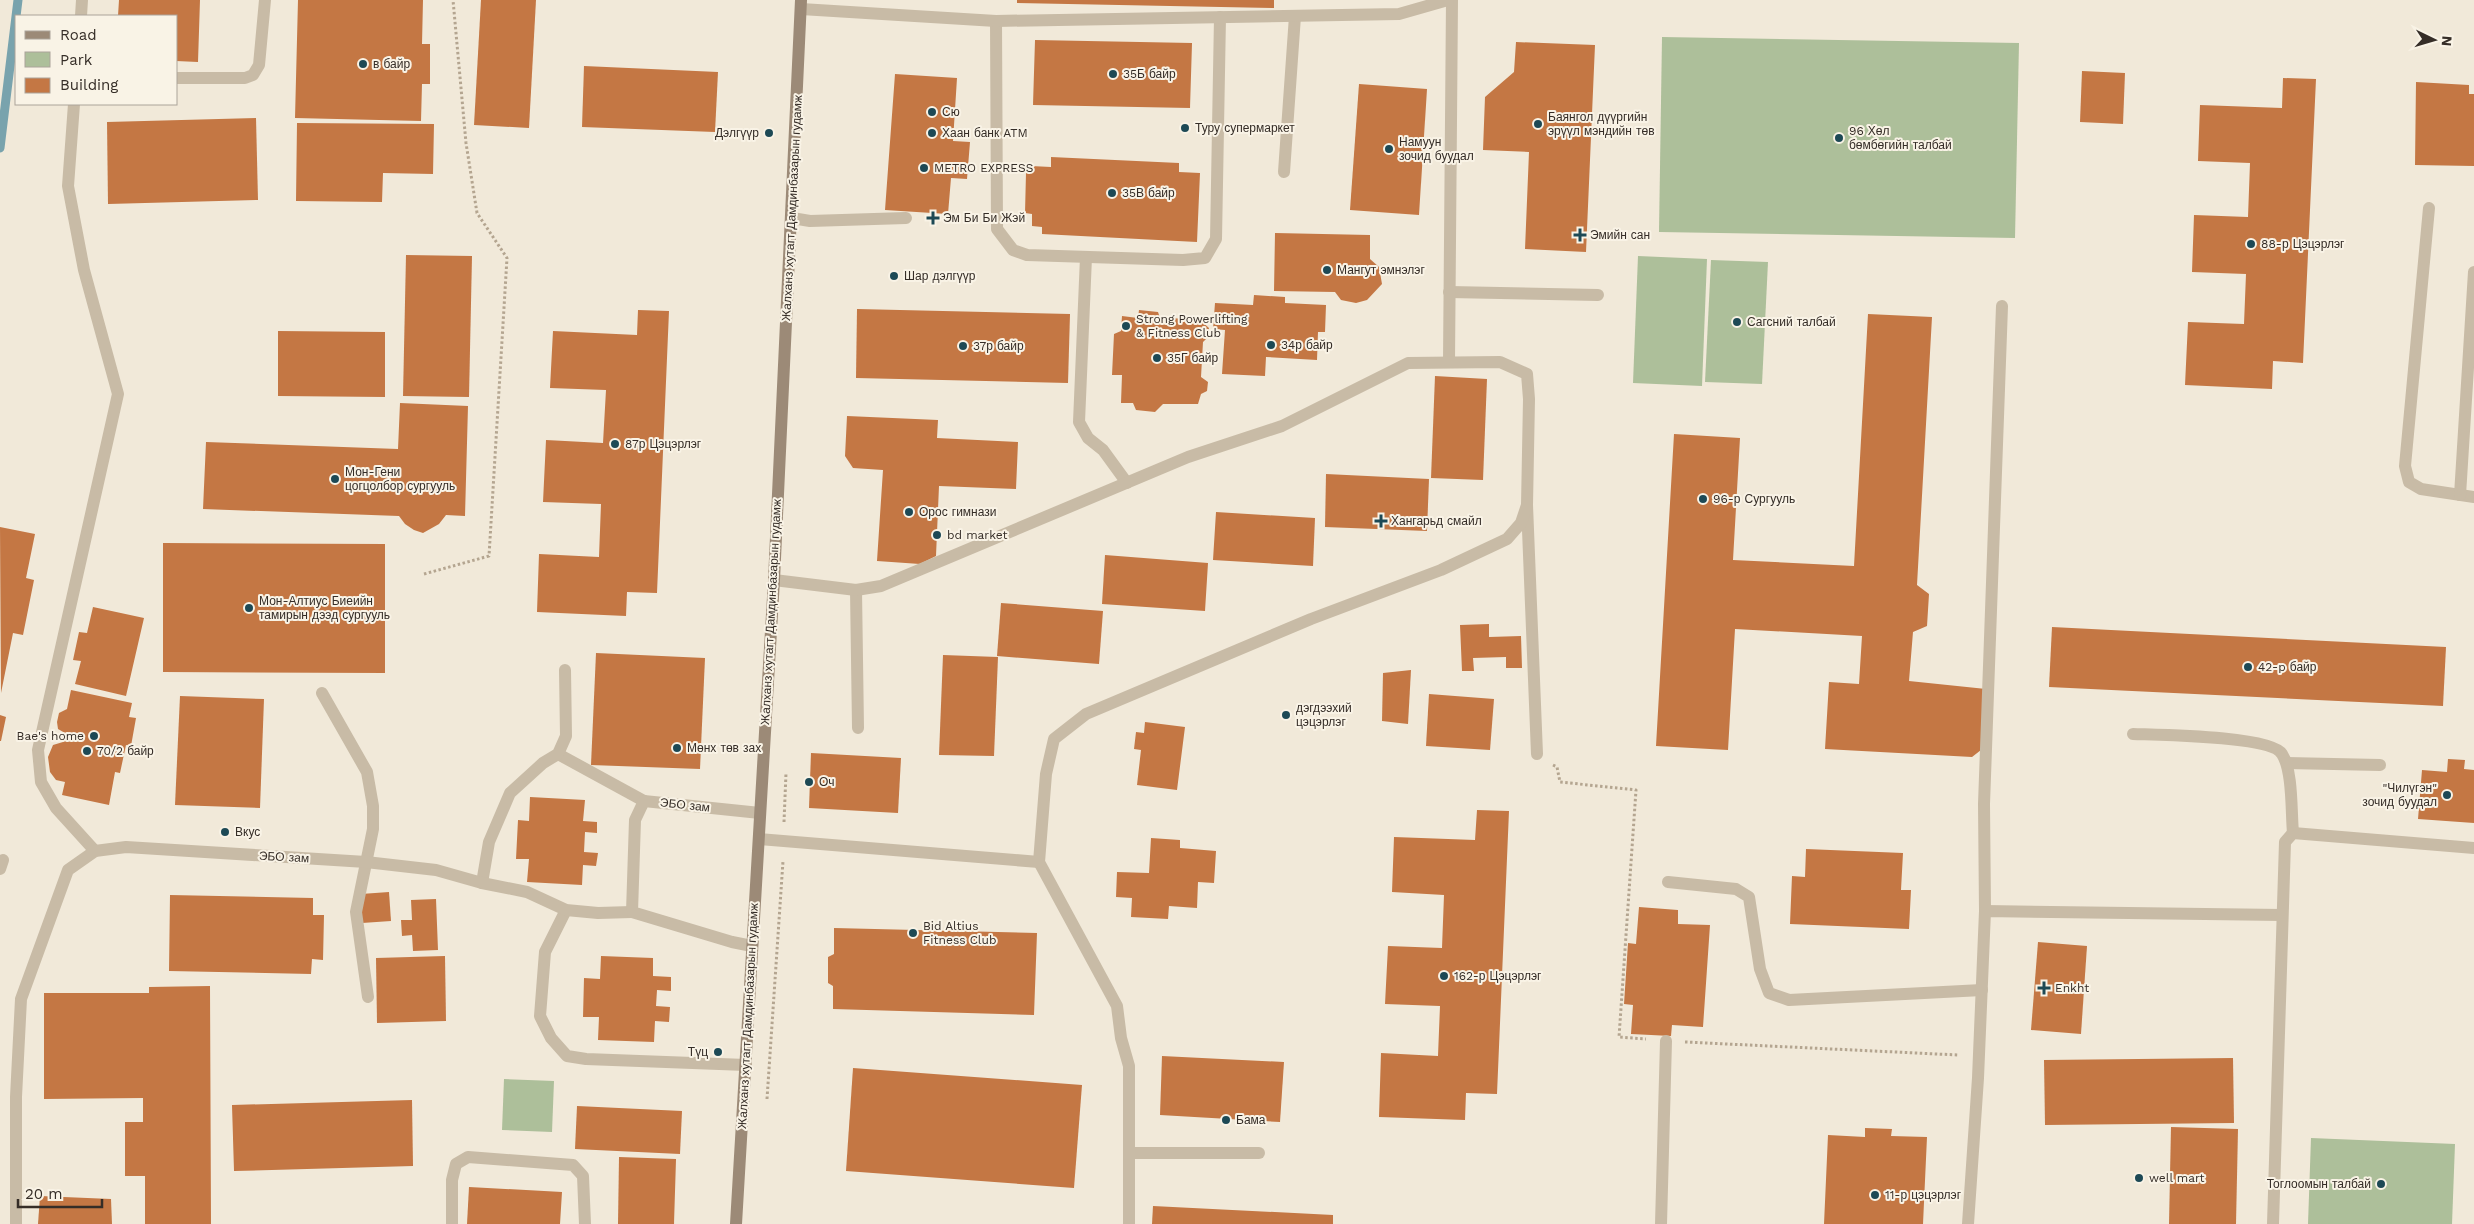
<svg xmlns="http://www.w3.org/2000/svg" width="2474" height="1224" font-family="'Work Sans',sans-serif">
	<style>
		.green { fill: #adbf9a }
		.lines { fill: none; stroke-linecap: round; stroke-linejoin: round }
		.stream { stroke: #79a3ad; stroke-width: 9 }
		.building { fill: #c47744 }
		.path { stroke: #b4a590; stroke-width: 3; stroke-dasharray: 2.5 2.5; stroke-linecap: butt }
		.lane { stroke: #c8bba6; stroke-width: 12 }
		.street { stroke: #c8bba6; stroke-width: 12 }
		.secondary { stroke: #9c8a77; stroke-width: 12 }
		.poi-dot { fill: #1d4955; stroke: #f9f3e6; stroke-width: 2 }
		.labels { text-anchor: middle; stroke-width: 4; stroke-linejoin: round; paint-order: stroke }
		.poi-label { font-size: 12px; fill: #352d27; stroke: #f9f3e6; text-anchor: start }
		.street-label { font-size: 12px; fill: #352d27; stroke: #f9f3e6 }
	</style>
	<rect width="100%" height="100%" fill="#f1e9d9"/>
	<!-- green -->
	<g class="green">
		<polygon points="1662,37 2019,43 2015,238 1659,232"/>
		<polygon points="1638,256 1707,259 1702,386 1633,383"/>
		<polygon points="1711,260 1768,262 1762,384 1705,382"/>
		<polygon points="504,1079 554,1081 552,1132 502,1130"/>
		<polygon points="2311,1138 2455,1144 2452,1224 2308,1224"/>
	</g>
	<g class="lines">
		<!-- stream -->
		<polyline class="stream" points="0,148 18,0"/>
	</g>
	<!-- building -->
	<g class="building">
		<polygon points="119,0 200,0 198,62 176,61 176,16 118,16"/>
		<polygon points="298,0 423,0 422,44 430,44 430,84 422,84 421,121 295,118"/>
		<polygon points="481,0 536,0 529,128 474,125"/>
		<polygon points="1017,0 1274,0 1274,8 1017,3"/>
		<polygon points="1035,40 1192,43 1190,108 1033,105"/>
		<polygon points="1516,42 1595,45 1586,252 1525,249 1529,152 1483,150 1485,97 1514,72"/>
		<polygon points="584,66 718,72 715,132 582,127"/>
		<polygon points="2082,71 2125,73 2123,124 2080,122"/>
		<polygon points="895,74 957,78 953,141 970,142 967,179 951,178 948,214 885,210"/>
		<polygon points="2283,78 2316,79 2303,363 2273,361 2272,389 2185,385 2188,322 2244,324 2246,274 2192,272 2194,215 2248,217 2250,163 2198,161 2200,105 2282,108"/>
		<polygon points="2416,82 2469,85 2469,94 2474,94 2474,166 2415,165"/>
		<polygon points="1359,84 1427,89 1419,215 1350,210"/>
		<polygon points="256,118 258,200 108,204 107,122"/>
		<polygon points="297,123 434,124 433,174 383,173 382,202 296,201"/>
		<polygon points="1051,157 1179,163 1179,172 1200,173 1197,242 1042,234 1042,227 1032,226 1032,214 1025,213 1026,173 1031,173 1031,166 1051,167"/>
		<polygon points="1275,233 1370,235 1370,259 1379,267 1382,284 1367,300 1356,303 1341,300 1335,292 1274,291"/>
		<polygon points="406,255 472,256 469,397 403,396"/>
		<polygon points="1254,295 1285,297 1285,303 1326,305 1325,332 1318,332 1317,360 1266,357 1265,376 1222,374 1225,330 1213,329 1215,303 1253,305"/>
		<polygon points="857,309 1070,314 1068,383 856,378"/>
		<polygon points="638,310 669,311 657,593 627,592 626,616 537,612 539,554 599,557 601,504 543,502 546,440 603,443 606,390 550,388 553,331 637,335"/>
		<polygon points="1139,310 1158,312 1160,318 1199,319 1209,328 1208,337 1203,342 1201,377 1208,382 1207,391 1201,394 1198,404 1163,404 1155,412 1136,410 1133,403 1121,403 1122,375 1112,375 1114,334 1121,331 1122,316 1138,318"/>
		<polygon points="1868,314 1932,317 1917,585 1929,594 1927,626 1913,632 1909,681 1986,689 1981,750 1972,757 1825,749 1829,682 1859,684 1862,636 1735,629 1728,750 1656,746 1674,434 1740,438 1733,560 1854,566"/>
		<polygon points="278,331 385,332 385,397 278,396"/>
		<polygon points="1435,376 1487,379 1483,480 1431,478"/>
		<polygon points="400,403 468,406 465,516 446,515 439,524 423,533 414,530 405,524 399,516 203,509 206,442 398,449"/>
		<polygon points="847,416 938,420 937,438 1018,442 1016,489 939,486 936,556 920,564 877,561 883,470 853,468 845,456"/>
		<polygon points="1326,474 1429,479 1427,531 1325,527"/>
		<polygon points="1216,512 1315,518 1313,566 1213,560"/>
		<polygon points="0,527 35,534 26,578 34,580 23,635 13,633 1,693"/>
		<polygon points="163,543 385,544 385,673 163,672"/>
		<polygon points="1105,555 1208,563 1205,611 1102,604"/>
		<polygon points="1001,603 1103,611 1099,664 997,656"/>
		<polygon points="93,607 144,618 126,696 75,684 81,661 73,660 79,632 87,633"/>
		<polygon points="1489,624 1489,637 1521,636 1522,668 1506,668 1506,657 1473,658 1474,671 1462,671 1460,625"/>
		<polygon points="2052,627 2446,647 2443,706 2049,687"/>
		<polygon points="596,653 705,658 700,769 591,765"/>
		<polygon points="943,655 998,657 994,756 939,755"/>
		<polygon points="1411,670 1408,724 1382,721 1383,673"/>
		<polygon points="71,690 132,703 129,717 136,718 131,746 126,745 120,773 115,772 109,805 62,795 65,782 56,780 50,772 48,757 53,745 63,742 65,733 58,729 57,722 59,713 67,709"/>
		<polygon points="1429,694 1494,699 1490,750 1426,746"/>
		<polygon points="180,696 264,699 260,808 175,805"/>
		<polygon points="0,715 6,717 1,741 0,741"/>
		<polygon points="1145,722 1185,727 1177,790 1137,785 1141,750 1134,749 1136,732 1144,733"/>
		<polygon points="811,753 901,758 898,813 809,808"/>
		<polygon points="2448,759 2465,760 2464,769 2474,770 2474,823 2418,819 2422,770 2447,772"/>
		<polygon points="530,797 585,800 583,821 597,822 597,833 585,832 584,852 598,853 596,866 583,865 582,885 527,882 529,859 516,859 518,820 529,821"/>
		<polygon points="1477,810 1509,811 1497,1094 1466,1093 1465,1120 1379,1117 1381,1053 1438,1056 1440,1006 1385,1004 1388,946 1442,948 1444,895 1392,892 1394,837 1475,840"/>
		<polygon points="1151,838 1180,840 1180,848 1216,851 1214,883 1198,882 1197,908 1169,906 1168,919 1131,917 1132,898 1116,897 1117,872 1149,873"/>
		<polygon points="1806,849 1903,853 1901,890 1911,890 1909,929 1790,924 1792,876 1805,877"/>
		<polygon points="389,892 391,921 362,923 361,894"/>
		<polygon points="170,895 313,898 313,915 324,915 323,960 312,959 311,974 169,971"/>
		<polygon points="436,899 438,950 413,951 412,935 402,936 401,920 412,920 411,900"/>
		<polygon points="1639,907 1678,910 1678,924 1710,925 1703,1027 1672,1025 1671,1036 1631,1034 1633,1005 1624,1004 1628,943 1636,944"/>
		<polygon points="834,928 1037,933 1034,1015 833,1009 833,986 828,983 828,957 834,954"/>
		<polygon points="2038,942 2087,946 2081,1034 2031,1030"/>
		<polygon points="445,956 446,1021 377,1023 376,958"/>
		<polygon points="601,956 653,958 653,976 671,977 671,991 657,990 656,1006 670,1007 669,1022 655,1021 654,1042 598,1040 599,1017 583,1017 584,978 600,979"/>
		<polygon points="210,986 211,1224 145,1224 145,1176 125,1176 125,1122 143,1122 143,1098 44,1099 44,993 149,993 149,987"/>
		<polygon points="1162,1056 1284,1062 1280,1122 1160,1115"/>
		<polygon points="2233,1058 2234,1123 2045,1125 2044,1060"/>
		<polygon points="853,1068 1082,1085 1074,1188 846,1171"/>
		<polygon points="412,1100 413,1166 234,1171 232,1105"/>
		<polygon points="577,1106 682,1111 680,1154 575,1149"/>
		<polygon points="2171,1127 2238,1129 2236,1224 2169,1224"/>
		<polygon points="1865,1128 1892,1129 1891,1136 1927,1137 1923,1224 1824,1224 1828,1135 1865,1137"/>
		<polygon points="619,1157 676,1159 674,1224 618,1224"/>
		<polygon points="469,1187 562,1192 560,1224 467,1224"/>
		<polygon points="40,1196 111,1199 112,1224 38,1224"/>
		<polygon points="1153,1206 1333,1215 1333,1224 1152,1224"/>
	</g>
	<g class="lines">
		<!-- path -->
		<g class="path">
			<polyline points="424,574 489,556 507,258 477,213 466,143 453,0"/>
			<polyline points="1553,765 1557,767 1560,782 1636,790 1619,1037 1646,1039"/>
			<polyline points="784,822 786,773"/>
			<polyline points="1685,1042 1958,1055"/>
			<polyline points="767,1099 783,861"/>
		</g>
		<!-- lane -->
		<g class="lane">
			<polyline points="81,16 82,0"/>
			<polyline points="996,21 997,229 1013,250 1027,255 1183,260 1205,258 1216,239 1220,17"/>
			<polyline points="176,78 245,78 253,75 259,65 265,0"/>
			<polyline points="74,104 68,186 84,270 118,394 38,750 41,782 56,808 95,851"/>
			<polyline points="1284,172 1295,16"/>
			<polyline points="2429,208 2405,466 2409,482 2421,489 2474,497"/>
			<polyline points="792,218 810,221 906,218"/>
			<polyline points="1086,257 1079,422 1088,438 1103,450 1127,483"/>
			<polyline points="1449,292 1598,295"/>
			<polyline points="1449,361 1452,0"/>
			<polyline points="2460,495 2474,272"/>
			<polyline points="1527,505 1537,754"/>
			<polyline points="856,590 858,728"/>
			<polyline points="322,693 367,772 373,806 373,829 356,912 368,997"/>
			<path d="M2133,734C2158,735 2271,736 2282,754C2293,771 2291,812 2293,833"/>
			<polyline points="558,754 644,801"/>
			<polyline points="2287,763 2380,765"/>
			<polyline points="0,869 3,860"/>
			<polyline points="1668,882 1736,889 1749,897 1760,969 1769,993 1789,1000 1982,990"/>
			<polyline points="482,883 489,842 510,793 543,763 558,754 566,736 565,670"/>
			<polyline points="566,910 545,952 540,1016 551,1038 567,1056 586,1059 746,1065"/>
			<polyline points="1985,911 1984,804 2002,306"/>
			<polyline points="1129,1153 1259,1153"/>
			<polyline points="16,1224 16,1097 21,999 68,870 95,851 126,847 366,862 436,870 482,883 527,892 566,910 598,913 632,912"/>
			<polyline points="452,1224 452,1180 456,1164 468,1157 573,1165 583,1176 585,1224"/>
			<polyline points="1661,1224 1666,1041"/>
		</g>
		<!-- street -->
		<g class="street">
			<polyline points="801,9 996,21 1399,14 1448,0"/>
			<polyline points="774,580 856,590 881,586 1188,457 1282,426 1408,363 1500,362 1527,374 1529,399 1527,505 1521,523 1507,539 1441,570 1311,619 1086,714 1054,739 1046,774 1039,862 1117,1006 1121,1038 1129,1066 1129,1224"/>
			<polyline points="759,839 1039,862"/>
			<polyline points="752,946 732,942 632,912 635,820 644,801 760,813"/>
			<polyline points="1968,1224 1978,1078 1985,911 2282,915"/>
			<polyline points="2273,1224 2285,842 2293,833 2474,848"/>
		</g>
		<!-- secondary -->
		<polyline class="secondary" points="736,1224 774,580 801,0"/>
	</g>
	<!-- markers -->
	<g class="poi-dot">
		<circle cx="363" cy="64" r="5"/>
		<circle cx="1113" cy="74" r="5"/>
		<circle cx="932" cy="112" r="5"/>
		<circle cx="1538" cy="124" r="5"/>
		<circle cx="1185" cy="128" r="5"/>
		<circle cx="769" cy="133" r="5"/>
		<circle cx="932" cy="133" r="5"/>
		<circle cx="1839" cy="138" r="5"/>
		<circle cx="1389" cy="149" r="5"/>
		<circle cx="924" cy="168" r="5"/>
		<circle cx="1112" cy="193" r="5"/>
		<path d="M930.5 210.5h5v5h5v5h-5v5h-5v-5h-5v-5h5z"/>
		<path d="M1577.5 227.5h5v5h5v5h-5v5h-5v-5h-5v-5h5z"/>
		<circle cx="2251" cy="244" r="5"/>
		<circle cx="1327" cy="270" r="5"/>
		<circle cx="894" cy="276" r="5"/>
		<circle cx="1737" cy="322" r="5"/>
		<circle cx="1126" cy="326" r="5"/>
		<circle cx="1271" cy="345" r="5"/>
		<circle cx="963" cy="346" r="5"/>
		<circle cx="1157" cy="358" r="5"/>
		<circle cx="615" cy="444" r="5"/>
		<circle cx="335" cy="479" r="5"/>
		<circle cx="1703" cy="499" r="5"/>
		<circle cx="909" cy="512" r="5"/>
		<path d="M1378.5 513.5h5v5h5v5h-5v5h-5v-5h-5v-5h5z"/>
		<circle cx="937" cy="535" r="5"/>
		<circle cx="249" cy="608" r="5"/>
		<circle cx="2248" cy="667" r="5"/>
		<circle cx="1286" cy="715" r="5"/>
		<circle cx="94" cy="736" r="5"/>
		<circle cx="677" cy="748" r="5"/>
		<circle cx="87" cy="751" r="5"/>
		<circle cx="809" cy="782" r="5"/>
		<circle cx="2447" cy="795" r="5"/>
		<circle cx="225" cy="832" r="5"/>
		<circle cx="913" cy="933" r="5"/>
		<circle cx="1444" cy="976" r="5"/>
		<path d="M2041.5 980.5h5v5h5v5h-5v5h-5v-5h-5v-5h5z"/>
		<circle cx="718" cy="1052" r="5"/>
		<circle cx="1226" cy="1120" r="5"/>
		<circle cx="2139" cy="1178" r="5"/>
		<circle cx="2381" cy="1184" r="5"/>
		<circle cx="1875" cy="1195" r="5"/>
	</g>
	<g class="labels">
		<!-- poi labels -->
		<g class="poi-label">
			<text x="373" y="68">в байр</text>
			<text x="1123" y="78">35Б байр</text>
			<text x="942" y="116">Сю</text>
			<text x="1548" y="121">Баянгол дүүргийн<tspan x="1548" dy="14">эрүүл мэндийн төв</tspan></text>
			<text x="1195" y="132">Туру супермаркет</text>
			<text x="1849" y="135">96 Хөл<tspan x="1849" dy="14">бөмбөгийн талбай</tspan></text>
			<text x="759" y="137" text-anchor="end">Дэлгүүр</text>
			<text x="942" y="137">Хаан банк ATM</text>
			<text x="1399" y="146">Намуун<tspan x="1399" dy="14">зочид буудал</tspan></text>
			<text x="934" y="172">METRO EXPRESS</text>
			<text x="1122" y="197">35В байр</text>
			<text x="943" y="222">Эм Би Би Жэй</text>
			<text x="1590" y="239">Эмийн сан</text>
			<text x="2261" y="248">88-р Цэцэрлэг</text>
			<text x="1337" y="274">Мангут эмнэлэг</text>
			<text x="904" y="280">Шар дэлгүүр</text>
			<text x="1136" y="323">Strong Powerlifting<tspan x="1136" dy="14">&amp; Fitness Club</tspan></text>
			<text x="1747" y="326">Сагсний талбай</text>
			<text x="1281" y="349">34р байр</text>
			<text x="973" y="350">37р байр</text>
			<text x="1167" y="362">35Г байр</text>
			<text x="625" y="448">87р Цэцэрлэг</text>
			<text x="345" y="476">Мон-Гени<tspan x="345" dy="14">цогцолбор сургууль</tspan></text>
			<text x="1713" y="503">96-р Сургууль</text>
			<text x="919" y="516">Орос гимнази</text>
			<text x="1391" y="525">Хангарьд смайл</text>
			<text x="947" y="539">bd market</text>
			<text x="259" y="605">Мон-Алтиус Биеийн<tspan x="259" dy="14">тамирын дээд сургууль</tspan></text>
			<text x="2258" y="671">42-p байр</text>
			<text x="1296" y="712">дэгдээхий<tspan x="1296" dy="14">цэцэрлэг</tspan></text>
			<text x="84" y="740" text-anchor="end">Bae's home</text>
			<text x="687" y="752">Мөнх төв зах</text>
			<text x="97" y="755">70/2 байр</text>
			<text x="819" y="786">Оч</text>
			<text x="2437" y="792" text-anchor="end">"Чилүгэн"<tspan x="2437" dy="14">зочид буудал</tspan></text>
			<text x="235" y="836">Вкус</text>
			<text x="923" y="930">Bid Altius<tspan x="923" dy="14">Fitness Club</tspan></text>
			<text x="1454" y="980">162-р Цэцэрлэг</text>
			<text x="2055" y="992">Enkht</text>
			<text x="708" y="1056" text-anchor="end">Түц</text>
			<text x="1236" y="1124">Бама</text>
			<text x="2149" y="1182">well mart</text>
			<text x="2371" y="1188" text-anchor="end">Тоглоомын талбай</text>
			<text x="1885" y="1199">11-р цэцэрлэг</text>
		</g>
		<!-- street labels -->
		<g class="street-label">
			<text transform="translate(792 208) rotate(-87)" y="4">Жалханз хутагт Дамдинбазарын гудамж</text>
			<text transform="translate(771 612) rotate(-87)" y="4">Жалханз хутагт Дамдинбазарын гудамж</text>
			<text transform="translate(685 805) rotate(6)" y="4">ЭБО зам</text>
			<text transform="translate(284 857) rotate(3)" y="4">ЭБО зам</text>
			<text transform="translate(748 1016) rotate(-87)" y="4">Жалханз хутагт Дамдинбазарын гудамж</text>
		</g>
	</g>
	<!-- legend -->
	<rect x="15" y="15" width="162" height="90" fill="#f9f3e6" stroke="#aba49a"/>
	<rect x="25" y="31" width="25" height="8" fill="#9c8a77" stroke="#aba49a"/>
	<text x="60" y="40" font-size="15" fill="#352d27">Road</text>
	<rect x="25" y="52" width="25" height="15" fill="#adbf9a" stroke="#aba49a"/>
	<text x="60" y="65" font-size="15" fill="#352d27">Park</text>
	<rect x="25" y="78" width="25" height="15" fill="#c47744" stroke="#aba49a"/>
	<text x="60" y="90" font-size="15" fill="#352d27">Building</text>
	<!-- north arrow -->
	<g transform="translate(2434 40) rotate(95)" stroke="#f9f3e6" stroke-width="4" paint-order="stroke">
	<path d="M0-4L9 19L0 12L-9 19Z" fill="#352d27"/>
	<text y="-8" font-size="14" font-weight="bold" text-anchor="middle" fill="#352d27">N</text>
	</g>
	<!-- scale -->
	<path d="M18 1199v8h84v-8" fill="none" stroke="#352d27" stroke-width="2.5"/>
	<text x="25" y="1199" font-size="15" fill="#352d27" stroke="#f9f3e6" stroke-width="4" paint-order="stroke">20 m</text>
</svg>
